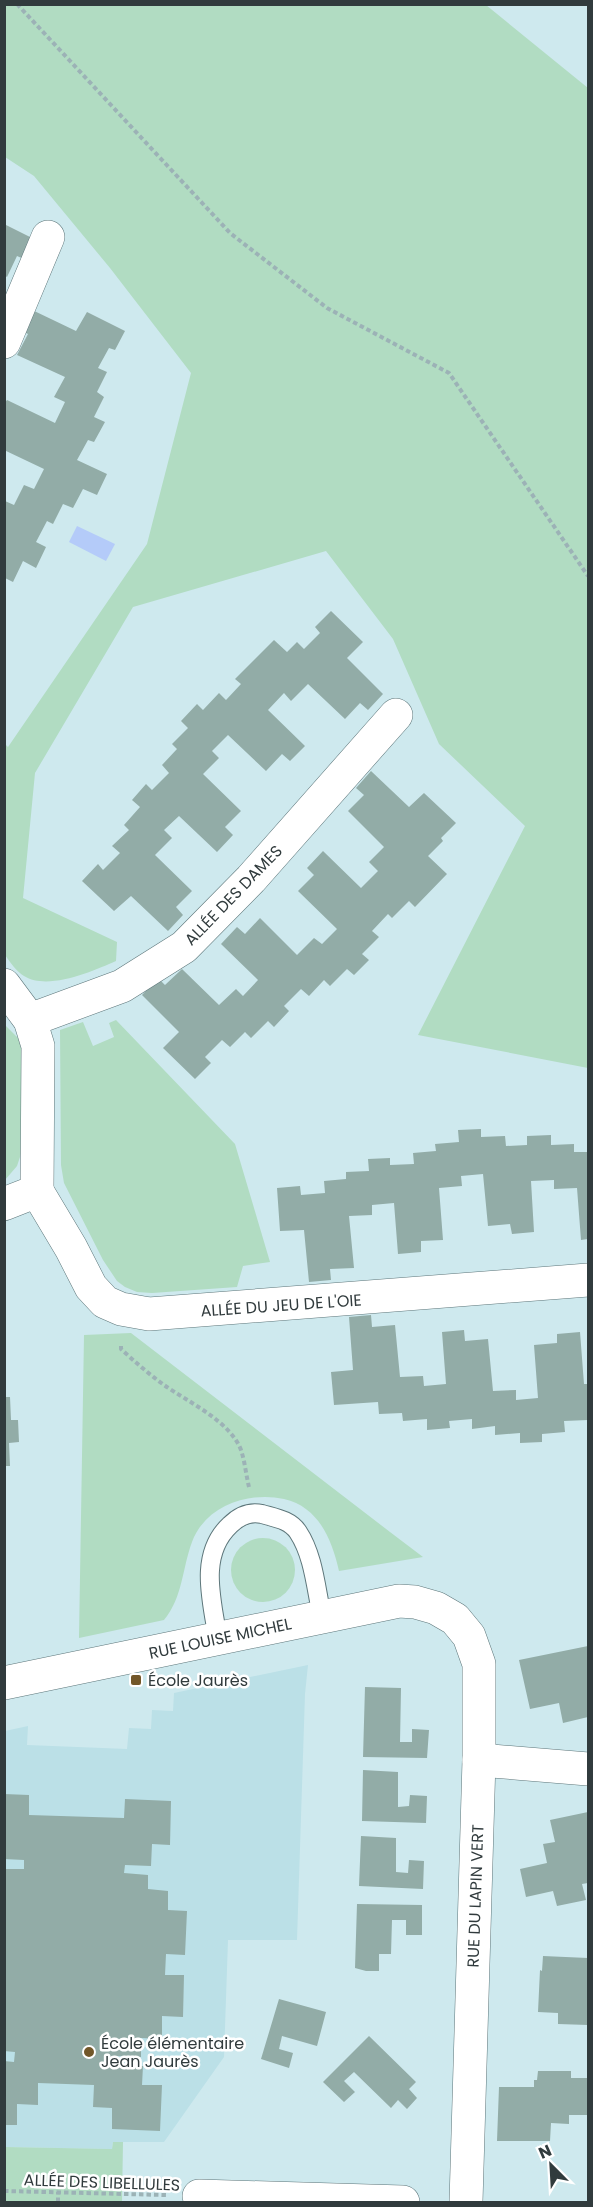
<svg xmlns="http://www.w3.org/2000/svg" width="593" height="2207" font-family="Poppins,sans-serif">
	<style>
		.built { fill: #bbe0e7 }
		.green { fill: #b1dcc2 }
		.water { fill: #b4cbf9 }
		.building { fill: #92aca7 }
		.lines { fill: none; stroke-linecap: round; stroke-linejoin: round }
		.service-casing { stroke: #5d767a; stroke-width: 20 }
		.minor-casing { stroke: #5d767a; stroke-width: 34 }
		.path { stroke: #9cb2b6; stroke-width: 4; stroke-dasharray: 4.5 3; stroke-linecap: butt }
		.service { stroke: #fff; stroke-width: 18 }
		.minor { stroke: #fff; stroke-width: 33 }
		.poi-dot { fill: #725729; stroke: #fff; stroke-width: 2 }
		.labels { text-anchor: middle; stroke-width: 5; stroke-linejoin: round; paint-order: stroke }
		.street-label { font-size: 16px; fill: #313b3d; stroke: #fff }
		.poi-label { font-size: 16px; fill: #313b3d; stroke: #fff; text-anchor: start }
	</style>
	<rect width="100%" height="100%" fill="#cee9ee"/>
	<!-- built -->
	<polygon class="built" points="308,1665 305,1694 297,1940 228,1940 224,2057 164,2142 113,2142 112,2149 5,2147 5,1731 28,1726 27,1745 127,1749 129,1728 151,1729 152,1710 173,1711 174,1693"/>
	<!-- green -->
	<g class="green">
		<path d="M5,4L486,5L588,88V1068L418,1035L525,826L439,744L393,639L326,551L133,607L35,773L23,898L117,942L116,961C93,971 48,991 24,976C17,972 10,962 5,955V744L8,747L147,544L191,373L110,268L34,176L5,157Z"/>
		<polygon points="116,1020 235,1144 270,1262 243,1266 237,1287 152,1293 137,1292 125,1287 117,1281 103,1260 64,1183 61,1165 60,1030 83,1022 93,1046 114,1037 109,1023"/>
		<polygon points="4,1024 19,1039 22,1053 21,1154 17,1166 5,1180"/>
		<path d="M131,1333L390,1532L423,1557L339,1571C332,1540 319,1507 284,1499C249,1491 205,1506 192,1542C182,1569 183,1597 164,1620L79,1638L84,1335Z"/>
		<circle cx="263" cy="1570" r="32"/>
		<polygon points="113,2142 123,2142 122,2202 5,2202 5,2147 112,2149"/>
	</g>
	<!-- water -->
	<polygon class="water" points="77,526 115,544 106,561 69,542"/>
	<!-- building -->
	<g class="building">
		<polygon points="4,224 36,240 26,260 17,256 7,277 4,275"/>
		<polygon points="28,308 76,331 87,312 125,331 115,350 109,348 98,368 107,372 97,392 104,397 94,417 105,422 94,442 88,440 77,460 107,474 97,495 83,489 73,508 63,504 53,524 47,521 36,542 46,547 36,568 23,561 13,582 5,578 5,501 14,505 24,485 34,489 44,469 4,450 4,429 6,425 4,424 4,404 7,400 55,423 65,402 54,397 65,377 17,355 28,334 18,329"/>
		<polygon points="331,611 363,642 347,658 383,694 368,710 360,703 345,719 308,684 291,701 284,693 268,710 305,746 290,761 282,754 266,771 228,735 212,751 219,758 203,774 241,811 225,827 233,835 217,852 179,816 164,830 172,838 155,855 192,891 176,907 183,915 168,931 131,896 114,911 82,881 98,864 103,870 120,853 112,846 129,830 124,825 140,807 132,800 146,784 152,790 169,773 162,765 177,749 172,744 188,728 181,721 197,704 203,710 219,693 226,700 241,684 235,679 274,640 287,652 297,642 304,649 320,633 315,627"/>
		<polygon points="371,771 409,807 424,793 456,823 441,838 443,841 428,856 447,874 415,907 409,901 392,918 388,914 372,931 379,937 362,954 369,960 354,975 347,969 330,986 324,980 309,996 301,989 284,1006 289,1011 274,1027 268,1021 251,1038 245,1032 230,1047 222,1040 205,1057 211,1063 195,1079 163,1048 179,1032 142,995 158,978 165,985 182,969 219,1005 236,989 243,996 258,980 221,944 237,927 245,934 260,918 297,955 314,938 322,944 337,929 298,891 314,875 307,868 323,851 361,888 378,871 369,862 384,847 348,811 364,795 356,788"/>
		<polygon points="481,1129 481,1137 505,1136 506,1146 527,1145 527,1136 551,1135 551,1145 574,1144 574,1152 588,1152 588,1239 581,1240 577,1188 554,1189 554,1180 531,1181 534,1232 512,1234 510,1224 488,1226 483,1174 461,1176 462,1186 439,1188 443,1240 421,1241 421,1252 398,1254 394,1203 372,1205 372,1215 349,1216 354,1268 330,1269 331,1280 309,1282 304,1230 280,1231 277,1188 300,1186 301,1195 325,1193 324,1181 346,1179 346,1172 369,1171 368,1159 390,1158 390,1165 414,1164 413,1153 436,1151 435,1144 459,1142 458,1130"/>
		<polygon points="371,1315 372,1327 395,1325 400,1377 423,1376 424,1386 446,1384 442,1332 464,1330 465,1341 488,1339 493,1391 516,1390 516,1400 538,1398 534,1345 557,1343 557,1334 580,1332 584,1384 588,1384 588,1420 564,1421 565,1432 542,1434 542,1442 520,1443 520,1433 495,1435 495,1426 472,1429 472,1419 449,1421 450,1428 427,1430 427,1419 403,1421 402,1413 379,1414 378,1402 334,1405 331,1372 353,1370 349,1317"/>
		<polygon points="4,1397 10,1397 11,1420 18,1420 19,1442 9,1443 10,1466 4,1466"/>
		<polygon points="588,1646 588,1717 563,1723 559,1703 530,1709 519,1660"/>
		<polygon points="365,1687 401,1688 400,1742 412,1742 412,1729 429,1730 427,1758 363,1757"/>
		<polygon points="363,1770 398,1772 398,1807 409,1806 410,1795 427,1796 426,1823 362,1821"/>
		<polygon points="4,1794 29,1795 29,1815 124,1818 125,1799 171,1801 170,1845 152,1844 151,1866 125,1865 124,1873 148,1875 148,1889 168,1891 168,1910 187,1911 185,1955 166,1954 165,1975 184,1975 183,2017 162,2016 162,2039 141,2038 141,2057 117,2056 117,2065 143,2066 142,2085 162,2085 160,2131 112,2129 112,2108 93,2107 94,2085 38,2083 38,2105 17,2104 17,2125 4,2125 4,2061 14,2062 15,2052 4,2051 4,1869 24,1869 24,1860 4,1859"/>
		<polygon points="588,1812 588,1883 582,1884 586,1900 557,1906 553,1891 526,1897 520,1869 547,1863 543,1844 555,1842 550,1820"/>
		<polygon points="361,1836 396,1838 396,1872 408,1873 409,1860 424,1861 423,1889 359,1886"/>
		<polygon points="357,1904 422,1905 422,1935 406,1935 406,1920 392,1920 391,1954 379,1954 379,1971 366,1971 355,1968"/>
		<polygon points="543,1956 588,1958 588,2025 558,2024 558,2013 538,2012 540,1970 542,1971"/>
		<polygon points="279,1999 326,2012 317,2046 282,2036 279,2049 293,2053 289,2068 261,2059"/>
		<polygon points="369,2036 416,2082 409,2089 417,2098 407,2109 398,2100 391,2108 354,2072 344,2081 355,2092 344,2102 323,2082"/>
		<polygon points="538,2071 571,2071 571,2078 588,2078 588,2115 569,2115 569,2124 551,2123 550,2141 497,2141 499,2087 534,2087 534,2080 537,2080"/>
	</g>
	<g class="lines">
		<!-- service casing -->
		<g class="service-casing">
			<path id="service" d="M218,1639C212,1601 198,1555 230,1525C239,1516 249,1511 262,1514C276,1518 290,1520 298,1532C314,1556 316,1590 322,1616"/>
		</g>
		<!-- minor casing -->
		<g class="minor-casing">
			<g id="minor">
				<polyline points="4,342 48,237"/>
				<polyline points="4,985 30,1020 38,1046 37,1191 4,1204"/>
				<polyline points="30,1020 122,986 184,947 251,879 396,715"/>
				<polyline points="37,1191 71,1248 91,1287 105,1302 121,1309 149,1314 588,1280"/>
				<polyline points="4,1683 399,1601 415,1602 436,1608 455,1619 469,1636 479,1664 479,1760 466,2202"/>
				<polyline points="479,1760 588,1769"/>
				<polyline points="199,2196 403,2202"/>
			</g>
		</g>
		<!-- path -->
		<g class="path">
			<polyline points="17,4 230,233 327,308 449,373 588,576"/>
			<path d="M121,1346V1349C135,1362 149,1374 164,1385C188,1402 230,1421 241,1450C245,1462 246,1475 249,1487"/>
			<polyline points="4,2191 166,2195"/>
			<polyline points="58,2202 58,2192"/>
		</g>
		<!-- service -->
		<use href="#service" class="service"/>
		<!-- minor -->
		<use href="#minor" class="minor"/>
	</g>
	<!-- markers -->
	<g class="poi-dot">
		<rect x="130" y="1674" width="12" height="12" rx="3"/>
		<circle cx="89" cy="2052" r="6"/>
	</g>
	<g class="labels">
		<!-- street labels -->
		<g class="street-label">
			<text transform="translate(233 895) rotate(-46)" y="6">ALLÉE DES DAMES</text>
			<text transform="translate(281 1305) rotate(-4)" y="6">ALLÉE DU JEU DE L'OIE</text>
			<text transform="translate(220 1638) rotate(-12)" y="6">RUE LOUISE MICHEL</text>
			<text transform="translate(475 1896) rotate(-88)" y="6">RUE DU LAPIN VERT</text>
			<text transform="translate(102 2182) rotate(2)" y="6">ALLÉE DES LIBELLULES</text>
		</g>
		<!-- poi labels -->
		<g class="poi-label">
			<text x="148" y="1686">École Jaurès</text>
			<text x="101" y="2049">École élémentaire<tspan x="101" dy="18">Jean Jaurès</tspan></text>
		</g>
	</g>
	<!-- border -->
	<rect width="593" height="2207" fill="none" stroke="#313b3d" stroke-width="12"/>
	<!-- north arrow -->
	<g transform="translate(551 2165) rotate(336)" stroke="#ffffff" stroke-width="4.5" paint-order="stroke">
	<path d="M0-4.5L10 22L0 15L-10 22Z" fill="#313b3d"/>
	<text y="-9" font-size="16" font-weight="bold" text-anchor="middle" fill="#313b3d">N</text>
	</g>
</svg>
